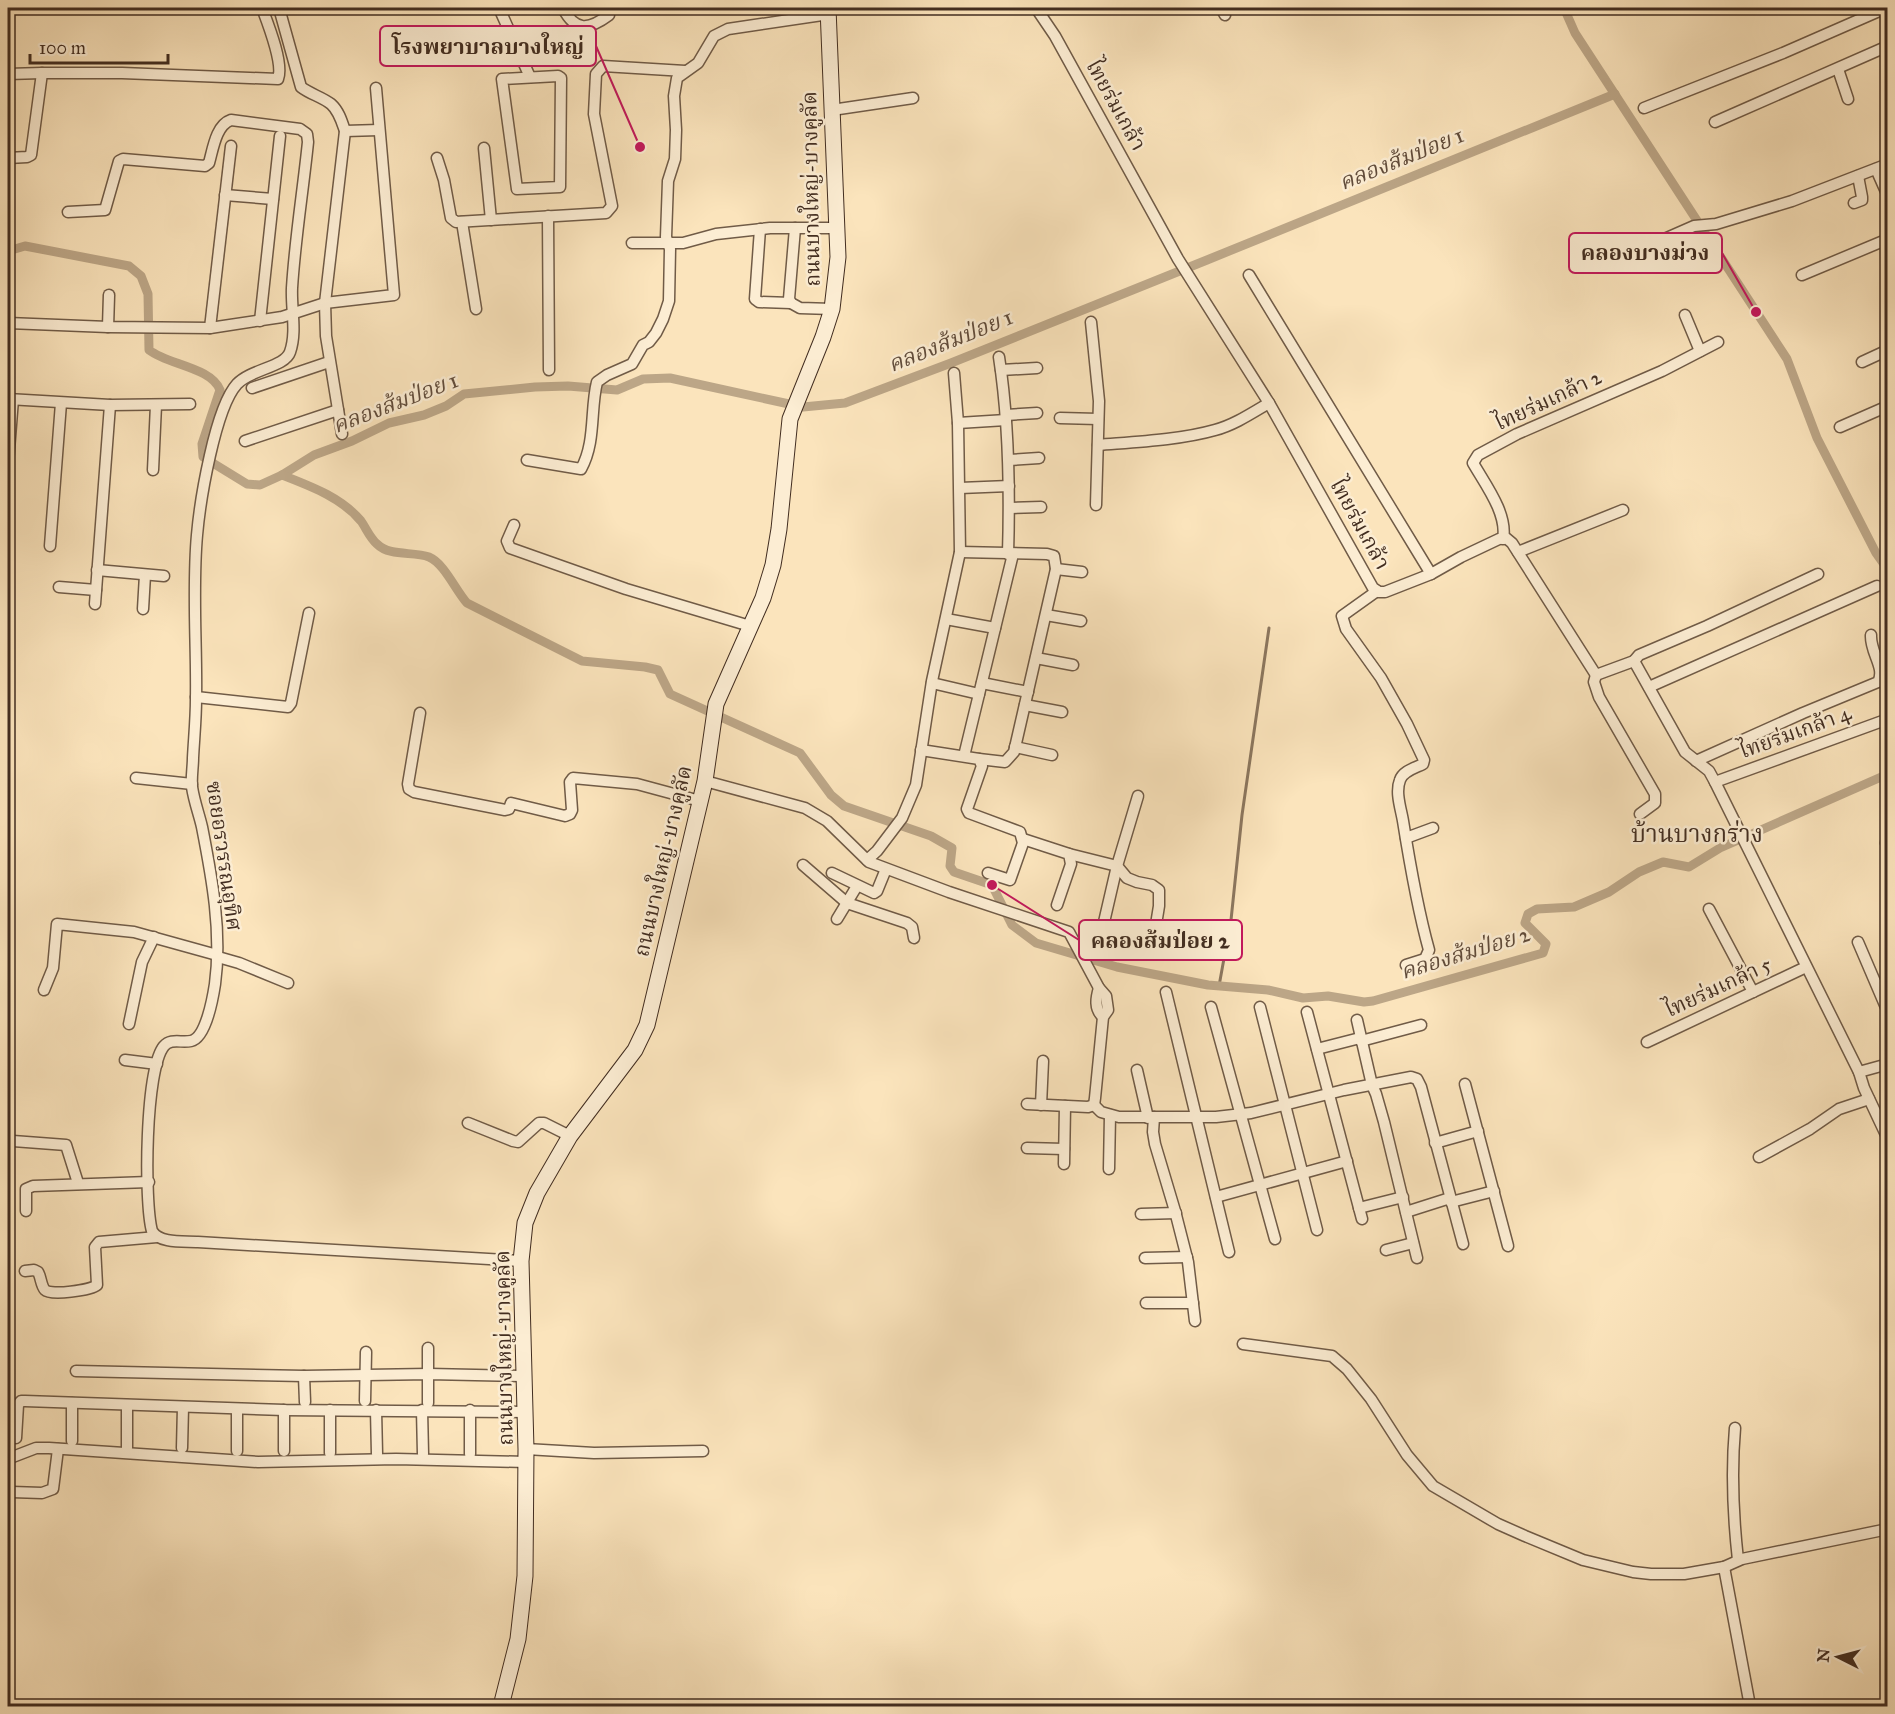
<svg xmlns="http://www.w3.org/2000/svg" width="1895" height="1714" font-family="'IM FELL Great Primer','Noto Serif Thai',serif">
	<style>
		.lines { fill: none; stroke-linecap: round; stroke-linejoin: round }
		.stream { stroke: #8b765e; stroke-width: 3 }
		.canal { stroke: #bca687; stroke-width: 9 }
		.street-casing { stroke: #705b47; stroke-width: 13 }
		.secondary-casing { stroke: #422d20; stroke-width: 17 }
		.street { stroke: #fcedd3; stroke-width: 10 }
		.secondary { stroke: #fcedd3; stroke-width: 15 }
		.labels { text-anchor: middle; stroke-width: 5; stroke-linejoin: round; paint-order: stroke }
		.street-label { font-size: 21px; fill: #422d20; stroke: #fcedd3 }
		.water-label { font-size: 22px; font-style: italic; fill: #604b3a; stroke: #fcedd3 }
		.quarter-label { font-size: 24px; fill: #422d20; stroke: #fcedd3 }
		.leader { fill: none; stroke: #c2185b; stroke-width: 2 }
		.callout-dot { fill: #c2185b; stroke: #fcedd3; stroke-width: 2 }
		.callout { fill: #fcedd3; stroke: #c2185b; stroke-width: 2 }
		.callout-label { font-size: 22px; text-anchor: middle; font-weight: bold; fill: #422d20 }
	</style>
	<rect width="100%" height="100%" fill="#fbe4bc"/>
	<filter id="stains"><feTurbulence type="fractalNoise" baseFrequency=".00333" numOctaves="4"/><feColorMatrix values="0 0 0 0 .2 0 0 0 0 .09 0 0 0 0 .02 0 0 0 .5 -.17"/></filter>
	<radialGradient id="worn" r=".72"><stop offset=".6" stop-color="#630" stop-opacity="0"/><stop offset="1" stop-color="#630" stop-opacity=".3"/></radialGradient>
	<g class="lines">
		<!-- stream -->
		<polyline class="stream" points="1219,986 1231,920 1242,815 1269,628"/>
		<!-- canal -->
		<g class="canal">
			<polyline points="1564,8 1575,33 1787,359 1817,438 1876,553 1888,570"/>
			<path d="M8,251L25,246L129,266L141,276L148,294L149,350C168,365 211,367 220,390L202,444L203,457L247,484L260,485L282,475L314,455L352,441L389,423L424,415L446,406L464,394L535,387L568,386L617,390L643,379L670,378L803,407L845,403L951,363L1207,260L1615,94"/>
			<path d="M282,475C310,486 341,497 361,521C366,528 370,538 377,544C390,557 413,551 429,557C444,563 456,591 467,603L582,661L645,667L658,670L670,694L800,753L831,795L844,806L931,836L952,848L950,866L954,872L992,885L1012,925L1036,943L1117,967L1208,985L1268,990L1303,998L1328,996L1364,1002L1373,1001L1543,953L1546,944L1525,923L1528,914L1537,909L1574,907L1609,892L1639,872L1663,862L1689,867L1720,848L1888,774"/>
		</g>
		<!-- street casing -->
		<g class="street-casing">
			<g id="street">
				<path d="M279,8L301,87C310,94 322,97 331,104C339,111 342,122 345,131L325,303L326,336L342,434"/>
				<polyline points="499,8 530,77"/>
				<path d="M563,8C575,32 589,30 609,15"/>
				<polyline points="1036,8 1055,36 1178,259 1269,403 1373,588 1379,592 1385,592 1431,574 1461,557 1499,539 1506,538 1512,543 1596,675 1634,661 1685,752 1709,771 1715,782 1859,1072 1864,1088 1888,1139"/>
				<polyline points="1221,8 1225,15"/>
				<polyline points="1838,69 1848,99"/>
				<polyline points="8,74 42,73"/>
				<polygon points="558,76 561,78 560,187 517,189 502,79"/>
				<polyline points="1644,108 1783,53 1886,8"/>
				<polyline points="832,110 913,98"/>
				<polyline points="1715,122 1888,46"/>
				<polyline points="345,131 379,130"/>
				<polyline points="484,148 491,220"/>
				<path d="M8,158L27,157L31,155L42,73H122L278,79C284,64 268,24 262,8"/>
				<polyline points="437,158 444,180 451,218 456,222 606,213 612,206 594,114 596,74 603,66 685,71"/>
				<polyline points="1876,169 1888,196"/>
				<polyline points="225,195 273,199"/>
				<polyline points="1854,203 1862,200 1862,197 1858,176"/>
				<path d="M68,212L105,210L119,161L123,159L205,166L209,163C213,149 216,125 231,120L300,129L307,134L308,142C303,191 295,239 292,288C291,309 297,332 290,352C285,367 251,369 237,384C215,408 200,501 197,535C192,590 197,645 196,699C196,719 194,738 193,758C193,767 191,778 192,787C194,801 199,814 202,827C212,878 222,932 215,984C213,997 206,1038 191,1041C181,1043 171,1038 164,1046C145,1069 144,1202 152,1231C160,1244 184,1241 198,1242L521,1261"/>
				<polyline points="548,216 549,370"/>
				<polyline points="462,222 476,309"/>
				<polyline points="795,228 789,299 791,303 800,308 832,309"/>
				<polyline points="760,229 755,299 759,302 791,303"/>
				<polyline points="632,243 683,243 716,234 770,228 837,228"/>
				<polyline points="1612,262 1694,226 1716,224 1792,201 1888,164"/>
				<polyline points="1249,275 1431,574"/>
				<polyline points="1802,275 1888,239"/>
				<polyline points="1685,315 1700,351"/>
				<polyline points="260,321 280,136"/>
				<polyline points="1091,322 1099,401 1096,505"/>
				<polyline points="8,323 108,327 210,328 282,317 325,303 394,295 376,88"/>
				<polyline points="108,327 109,295"/>
				<polyline points="210,328 231,146"/>
				<path d="M999,357C1009,422 1010,488 1008,554"/>
				<polyline points="1862,362 1888,350"/>
				<polyline points="1001,370 1037,368"/>
				<polyline points="252,388 329,362"/>
				<polyline points="8,399 110,405 190,404"/>
				<polyline points="1006,415 1037,413"/>
				<polyline points="1060,418 1098,419"/>
				<polyline points="958,423 1006,420"/>
				<polyline points="1840,427 1888,406"/>
				<polyline points="245,441 338,410"/>
				<path d="M1098,445C1134,442 1180,440 1215,430C1234,425 1252,413 1269,403"/>
				<path d="M527,460L581,469C596,442 590,410 597,382L607,375L632,364L643,345L649,342L656,333L663,319L669,301L670,249L666,237L668,181L675,159L676,130L674,96L677,78L698,63L714,36L728,29L829,14"/>
				<polyline points="1009,460 1039,458"/>
				<polyline points="8,463 13,399"/>
				<polyline points="153,470 156,405"/>
				<polyline points="960,488 1009,486"/>
				<polyline points="1010,508 1041,507"/>
				<polyline points="514,525 507,541 510,548 626,589 750,626"/>
				<path d="M1503,539C1508,514 1485,484 1473,463L1478,455L1517,434L1662,371L1718,342"/>
				<polyline points="50,546 61,403"/>
				<polyline points="960,552 1047,554 1054,556 1056,569 1014,752 1005,762 979,759"/>
				<polyline points="1518,552 1623,510"/>
				<polyline points="1056,569 1082,572"/>
				<polyline points="97,570 164,576"/>
				<polyline points="59,587 96,590"/>
				<path d="M1377,591L1342,616L1346,629L1381,678L1407,724L1424,760L1423,764C1415,768 1403,771 1400,780C1395,792 1401,809 1403,821C1410,865 1417,907 1429,950L1425,959L1406,965"/>
				<polyline points="95,604 110,405"/>
				<polyline points="143,609 145,575"/>
				<polyline points="1046,615 1081,621"/>
				<polyline points="946,619 995,628"/>
				<polyline points="1036,658 1073,665"/>
				<polyline points="1634,661 1639,655 1707,626 1818,574"/>
				<polyline points="1596,675 1594,682 1599,697 1655,794 1655,803 1640,814"/>
				<polyline points="932,683 979,694"/>
				<polyline points="982,683 1028,692"/>
				<polyline points="1649,687 1877,586"/>
				<polyline points="196,697 288,707 291,703 309,613"/>
				<polyline points="1025,705 1062,712"/>
				<polyline points="420,713 408,784 409,789 414,792 505,810 509,809 511,803 565,816 570,814 572,810 570,782 573,778 637,784 700,801"/>
				<polyline points="1015,747 1052,755"/>
				<polyline points="921,750 979,759 982,766 967,809 969,813 1020,832 1023,843 1010,880 988,873"/>
				<polyline points="964,756 1013,554"/>
				<path d="M1696,761L1803,713L1878,682C1886,668 1870,653 1871,635"/>
				<polyline points="136,778 192,784"/>
				<polyline points="705,781 805,808 827,821 869,862 949,892 1069,932 1099,988 1106,996 1108,1010 1103,1017 1095,1098 1094,1105 1088,1107 1027,1104"/>
				<polyline points="1715,782 1888,719"/>
				<polyline points="1888,831 1886,843 1888,848"/>
				<polyline points="1406,838 1433,828"/>
				<polyline points="1023,839 1069,854 1071,864 1057,905"/>
				<polyline points="1069,854 1117,866 1127,878 1137,882 1152,885 1159,890 1159,906 1153,943"/>
				<polyline points="867,860 877,851 902,818 916,785 932,681 960,552 958,423 954,373"/>
				<polyline points="803,865 847,903 907,923 912,927 914,938"/>
				<polyline points="832,873 874,893 877,891 886,869"/>
				<polyline points="1709,909 1753,992"/>
				<polyline points="837,919 857,886"/>
				<polyline points="1858,942 1888,1012"/>
				<polyline points="1098,948 1117,866 1138,796"/>
				<polyline points="218,957 239,963 288,983"/>
				<path d="M1099,988C1096,998 1094,1009 1103,1017"/>
				<polyline points="44,990 53,968 57,924 134,932 217,955"/>
				<polyline points="1166,992 1229,1252"/>
				<polyline points="1211,1007 1275,1239"/>
				<polyline points="1260,1007 1317,1230"/>
				<polyline points="1307,1012 1362,1219"/>
				<polyline points="1357,1020 1372,1085 1376,1094 1384,1122 1417,1258"/>
				<polyline points="129,1024 142,962 154,937"/>
				<polyline points="1361,1041 1421,1025"/>
				<polyline points="1647,1042 1806,967"/>
				<polyline points="1317,1049 1360,1038"/>
				<polyline points="125,1060 157,1064"/>
				<polyline points="1137,1070 1148,1118"/>
				<polyline points="1859,1072 1888,1064"/>
				<polyline points="1465,1084 1508,1246"/>
				<polyline points="1041,1105 1043,1061"/>
				<polyline points="1094,1105 1101,1112 1119,1117 1216,1117 1251,1113 1344,1090 1411,1077 1417,1079 1421,1087 1463,1244"/>
				<polyline points="1154,1117 1153,1132 1155,1144 1175,1211 1188,1262 1195,1321"/>
				<polyline points="468,1123 513,1141 518,1142 539,1123 544,1123 570,1136"/>
				<polyline points="13,1141 66,1145 78,1183"/>
				<polyline points="1435,1143 1478,1131"/>
				<polyline points="1027,1148 1064,1149"/>
				<polyline points="1759,1157 1810,1129 1839,1109 1869,1099"/>
				<polyline points="1064,1164 1065,1106"/>
				<polyline points="1109,1169 1110,1115"/>
				<polyline points="1216,1197 1347,1161"/>
				<polyline points="1451,1202 1494,1191"/>
				<polyline points="1359,1208 1403,1197"/>
				<polyline points="26,1211 26,1189 33,1186 149,1182"/>
				<polyline points="1406,1212 1450,1198"/>
				<polyline points="1141,1214 1176,1213"/>
				<polyline points="1386,1250 1413,1243"/>
				<polyline points="1145,1258 1187,1257"/>
				<path d="M25,1271L34,1270L38,1272C41,1277 41,1286 45,1290C51,1296 91,1290 97,1285L95,1247L99,1242L157,1237"/>
				<polyline points="1146,1303 1193,1303"/>
				<polyline points="1243,1344 1332,1356 1347,1369 1371,1399 1407,1455 1433,1486 1498,1524 1525,1536 1583,1560 1633,1572 1651,1574 1684,1574 1724,1567 1742,1559 1888,1529"/>
				<polyline points="76,1371 304,1376 429,1374 523,1376"/>
				<polyline points="304,1376 305,1402"/>
				<polyline points="365,1401 366,1352"/>
				<polyline points="428,1403 428,1348"/>
				<polyline points="376,1410 377,1454"/>
				<polyline points="422,1410 423,1454"/>
				<polyline points="470,1410 470,1454"/>
				<path d="M1735,1428C1731,1473 1733,1515 1738,1560"/>
				<polyline points="16,1438 18,1405 21,1401 25,1401 284,1410 524,1412"/>
				<polyline points="72,1441 72,1403"/>
				<polyline points="127,1448 127,1405"/>
				<polyline points="182,1448 183,1407"/>
				<polyline points="526,1449 594,1453 703,1451"/>
				<polyline points="237,1451 237,1409"/>
				<polyline points="284,1451 284,1410"/>
				<polyline points="330,1453 330,1410"/>
				<polyline points="10,1458 36,1448 49,1448 258,1462 396,1459 526,1462"/>
				<polyline points="12,1492 42,1493 53,1489 58,1449"/>
				<polyline points="1724,1567 1750,1706"/>
			</g>
		</g>
		<!-- secondary casing -->
		<g class="secondary-casing">
			<polyline id="secondary" points="501,1706 518,1639 525,1576 526,1449 521,1261 525,1223 537,1193 570,1136 635,1050 647,1025 705,781 716,704 763,598 773,565 779,529 790,419 823,337 832,309 838,257 828,8"/>
		</g>
		<!-- street -->
		<use href="#street" class="street"/>
		<!-- secondary -->
		<use href="#secondary" class="secondary"/>
	</g>
	<g class="labels">
		<!-- street labels -->
		<g class="street-label">
			<text transform="translate(1116 105) rotate(61)" y="7">ไทยร่มเกล้า</text>
			<text transform="translate(811 189) rotate(-91)" y="7">ถนนบางใหญ่-บางคูลัด</text>
			<text transform="translate(1548 400) rotate(-25)" y="7">ไทยร่มเกล้า 2</text>
			<text transform="translate(1360 524) rotate(61)" y="7">ไทยร่มเกล้า</text>
			<text transform="translate(1795 732) rotate(-20)" y="7">ไทยร่มเกล้า 4</text>
			<text transform="translate(224 856) rotate(82)" y="7">ซอยอรวรรณอุทิศ</text>
			<text transform="translate(663 861) rotate(-77)" y="7">ถนนบางใหญ่-บางคูลัด</text>
			<text transform="translate(1718 987) rotate(-25)" y="7">ไทยร่มเกล้า 5</text>
			<text transform="translate(504 1348) rotate(-91)" y="7">ถนนบางใหญ่-บางคูลัด</text>
		</g>
		<!-- water labels -->
		<g class="water-label">
			<text transform="translate(1401 158) rotate(-22)" y="8">คลองส้มป่อย 1</text>
			<text transform="translate(950 340) rotate(-22)" y="8">คลองส้มป่อย 1</text>
			<text transform="translate(395 402) rotate(-21)" y="8">คลองส้มป่อย 1</text>
			<text transform="translate(1465 952) rotate(-17)" y="8">คลองส้มป่อย 2</text>
		</g>
		<!-- quarter labels -->
		<g class="quarter-label">
			<text x="1697" y="842">บ้านบางกร่าง</text>
		</g>
	</g>
	<!-- callouts -->
	<path class="leader" d="M640 147L596 46M1756 312L1722 253M992 885L1079 940"/>
	<g class="callout-dot">
		<circle cx="640" cy="147" r="6"/>
		<circle cx="1756" cy="312" r="6"/>
		<circle cx="992" cy="885" r="6"/>
	</g>
	<g class="callout">
		<rect x="380" y="26" width="216" height="40" rx="6"/>
		<rect x="1569" y="233" width="153" height="40" rx="6"/>
		<rect x="1079" y="920" width="163" height="40" rx="6"/>
	</g>
	<g class="callout-label">
		<text x="488" y="54">โรงพยาบาลบางใหญ่</text>
		<text x="1645" y="260">คลองบางม่วง</text>
		<text x="1160" y="948">คลองส้มป่อย 2</text>
	</g>
	<!-- margin -->
	<rect width="1895" height="1714" fill="none" stroke="#fbe4bc" stroke-width="30"/>
	<rect x="9" y="9" width="1877" height="1696" fill="none" stroke="#422d20" stroke-width="3"/>
	<rect x="15" y="15" width="1865" height="1684" fill="none" stroke="#422d20" stroke-width="1.5"/>
	<!-- north arrow -->
	<g transform="translate(1838 1657) rotate(276)" stroke="#fcedd3" stroke-width="4.5" paint-order="stroke">
	<path d="M0-4.5L10 22L0 15L-10 22Z" fill="#422d20"/>
	<text y="-9" font-size="16" font-weight="bold" text-anchor="middle" fill="#422d20">N</text>
	</g>
	<!-- scale -->
	<path d="M30 54v9h138v-9" fill="none" stroke="#422d20" stroke-width="3"/>
	<text x="39" y="54" font-size="18" fill="#422d20" stroke="#fcedd3" stroke-width="4.5" paint-order="stroke">100 m</text>
	<rect width="100%" height="100%" filter="url(#stains)"/>
	<rect width="100%" height="100%" fill="url(#worn)"/>
</svg>
